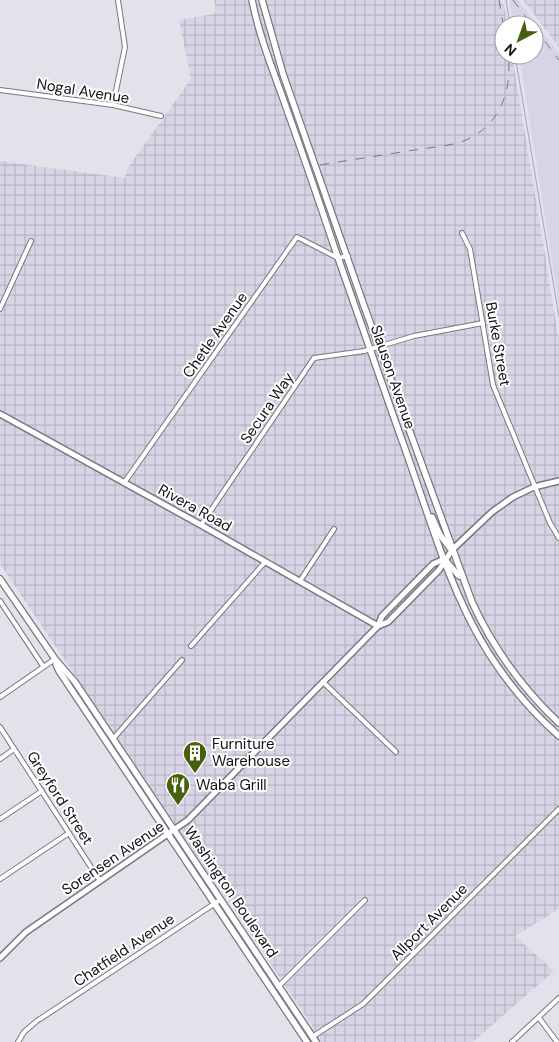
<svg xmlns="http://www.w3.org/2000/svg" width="559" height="1042" font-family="'DM Sans',sans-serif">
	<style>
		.built { fill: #d9d4e5 }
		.industrial { fill: url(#industrial-grid) }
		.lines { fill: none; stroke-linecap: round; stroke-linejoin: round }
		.stream { stroke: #ad9ccd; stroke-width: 1 }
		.street-casing { stroke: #79777f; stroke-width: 6 }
		.secondary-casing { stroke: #79777f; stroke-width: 8 }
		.primary-casing { stroke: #79777f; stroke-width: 8 }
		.street { stroke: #fff; stroke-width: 4 }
		.secondary { stroke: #fff; stroke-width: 5 }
		.primary { stroke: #fff; stroke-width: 5.5 }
		.rail { stroke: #77757c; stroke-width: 1; stroke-dasharray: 9 9; stroke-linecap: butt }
		.labels { text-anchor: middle; stroke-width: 4; stroke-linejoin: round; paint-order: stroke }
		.street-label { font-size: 15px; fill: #111013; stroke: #fff }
		.poi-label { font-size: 15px; fill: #111013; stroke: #fff; text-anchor: start }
	</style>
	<defs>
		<pattern id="industrial-grid" width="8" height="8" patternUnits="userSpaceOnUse" patternTransform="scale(1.25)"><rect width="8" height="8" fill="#d9d4e5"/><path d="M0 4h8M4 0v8" fill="none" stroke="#b9b5c4"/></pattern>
	</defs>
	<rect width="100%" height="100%" fill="#e4e1eb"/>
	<!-- built -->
	<polygon class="built" points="511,0 518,0 559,53 559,305 519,55 534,55 534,25 514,25 509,2"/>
	<!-- industrial -->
	<g class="industrial">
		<polygon points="214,0 500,0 504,6 507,25 504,25 504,55 512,55 559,340 559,909 515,936 554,971 473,1042 320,1042 312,1037 313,1027 213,878 201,871 205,868 0,564 0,161 125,178 127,169 191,79 179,20 214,14 216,11"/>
		<polygon points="523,0 559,0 559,47"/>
	</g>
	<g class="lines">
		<!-- stream -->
		<g class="stream">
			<polyline points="506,0 510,25"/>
			<polyline points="515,55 559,317"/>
		</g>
		<!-- street casing -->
		<g class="street-casing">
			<g id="street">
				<polyline points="0,90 113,105 161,116"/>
				<polyline points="113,105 125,47 118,0"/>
				<polyline points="462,233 470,249 493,385 550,523 559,538"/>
				<polyline points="0,309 31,241"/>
				<polyline points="124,483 297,237 338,258 348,256"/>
				<polyline points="201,525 314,358 364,351 414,336 483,323"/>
				<polyline points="300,581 334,529"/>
				<polyline points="0,601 43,666"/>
				<polyline points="191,646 265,562"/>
				<polyline points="323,682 396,752"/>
				<polyline points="0,697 55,659"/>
				<polyline points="0,727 100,881"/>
				<polyline points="113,739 182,660"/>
				<polyline points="0,759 14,749"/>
				<polyline points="0,819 42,791"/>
				<polyline points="0,879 69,833"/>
				<polyline points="278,987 365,900"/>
				<polyline points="539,1018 557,1042"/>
				<polyline points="40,1019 220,900"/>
				<polyline points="312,1037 363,1004 559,809"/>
				<polyline points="18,1042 24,1032 38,1020"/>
				<polyline points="512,1042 559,998"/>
			</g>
		</g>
		<!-- secondary casing -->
		<g class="secondary-casing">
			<g id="secondary">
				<polyline points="0,414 201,525 378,626"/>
				<polyline points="378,626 388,622 439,570 452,550 492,512 513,497 534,487 559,481"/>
				<polyline points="0,958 26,932 188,820 378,626 382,616 433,564 444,559"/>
			</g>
		</g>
		<!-- primary casing -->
		<g class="primary-casing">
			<g id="primary">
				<path d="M252,0C259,36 273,70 285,104C302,152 319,201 335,249C360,320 384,390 409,460C447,569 469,656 559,736"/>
				<path d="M262,0L283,74L363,303L472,602C493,648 522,688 559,723"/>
				<polyline points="432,517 440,535 450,548"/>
				<polyline points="446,561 459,576"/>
				<polyline points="0,579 55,659 75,682 316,1042"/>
				<polyline points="56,664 59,671 307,1042"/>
			</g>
		</g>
		<!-- street -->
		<use href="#street" class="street"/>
		<!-- secondary -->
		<use href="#secondary" class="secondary"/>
		<!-- primary -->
		<use href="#primary" class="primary"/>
		<!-- rail -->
		<g class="rail">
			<polyline points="499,0 504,29"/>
			<polyline points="513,0 532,25"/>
			<polyline points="534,27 559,60"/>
			<path d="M320,165C349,160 378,156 408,151C425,148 444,147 461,142C498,129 513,92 508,55"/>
		</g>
	</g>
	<!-- icons -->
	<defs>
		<g id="building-pin" transform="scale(1.25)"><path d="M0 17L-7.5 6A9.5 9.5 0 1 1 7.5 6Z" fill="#47600d" stroke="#fff"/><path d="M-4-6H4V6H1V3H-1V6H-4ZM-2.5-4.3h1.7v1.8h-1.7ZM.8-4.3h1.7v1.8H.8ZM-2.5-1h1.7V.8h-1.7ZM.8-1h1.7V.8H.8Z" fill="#fff"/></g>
		<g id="restaurant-pin" transform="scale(1.25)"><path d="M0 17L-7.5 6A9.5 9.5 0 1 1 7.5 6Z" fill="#47600d" stroke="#fff"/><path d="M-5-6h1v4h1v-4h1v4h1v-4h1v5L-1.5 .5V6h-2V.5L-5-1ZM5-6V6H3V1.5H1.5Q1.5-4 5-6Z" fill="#fff"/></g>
	</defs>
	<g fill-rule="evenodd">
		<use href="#building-pin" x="195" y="753"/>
		<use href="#restaurant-pin" x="178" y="785"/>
	</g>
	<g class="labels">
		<!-- street labels -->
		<g class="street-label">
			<text transform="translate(83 91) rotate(9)" y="5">Nogal Avenue</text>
			<text transform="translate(215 335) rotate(-55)" y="5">Chetle Avenue</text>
			<text transform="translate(498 344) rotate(80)" y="5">Burke Street</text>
			<text transform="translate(393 377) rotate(71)" y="5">Slauson Avenue</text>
			<text transform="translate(267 408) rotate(-56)" y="5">Secura Way</text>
			<text transform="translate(195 508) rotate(29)" y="5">Rivera Road</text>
			<text transform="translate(60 798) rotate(57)" y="5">Greyford Street</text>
			<text transform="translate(113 858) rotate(-34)" y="5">Sorensen Avenue</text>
			<text transform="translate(231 892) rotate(56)" y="5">Washington Boulevard</text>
			<text transform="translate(429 922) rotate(-45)" y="5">Allport Avenue</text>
			<text transform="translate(124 950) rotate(-34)" y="5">Chatfield Avenue</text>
		</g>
		<!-- poi labels -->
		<g class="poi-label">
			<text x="212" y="749">Furniture<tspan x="212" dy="17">Warehouse</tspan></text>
			<text x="196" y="790">Waba Grill</text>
		</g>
	</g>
	<!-- north arrow -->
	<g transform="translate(519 40) rotate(221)"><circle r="24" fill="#ffffff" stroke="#a09fa1"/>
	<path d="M0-4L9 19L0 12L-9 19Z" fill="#47600d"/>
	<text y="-8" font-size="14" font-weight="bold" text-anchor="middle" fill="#111013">N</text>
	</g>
</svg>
